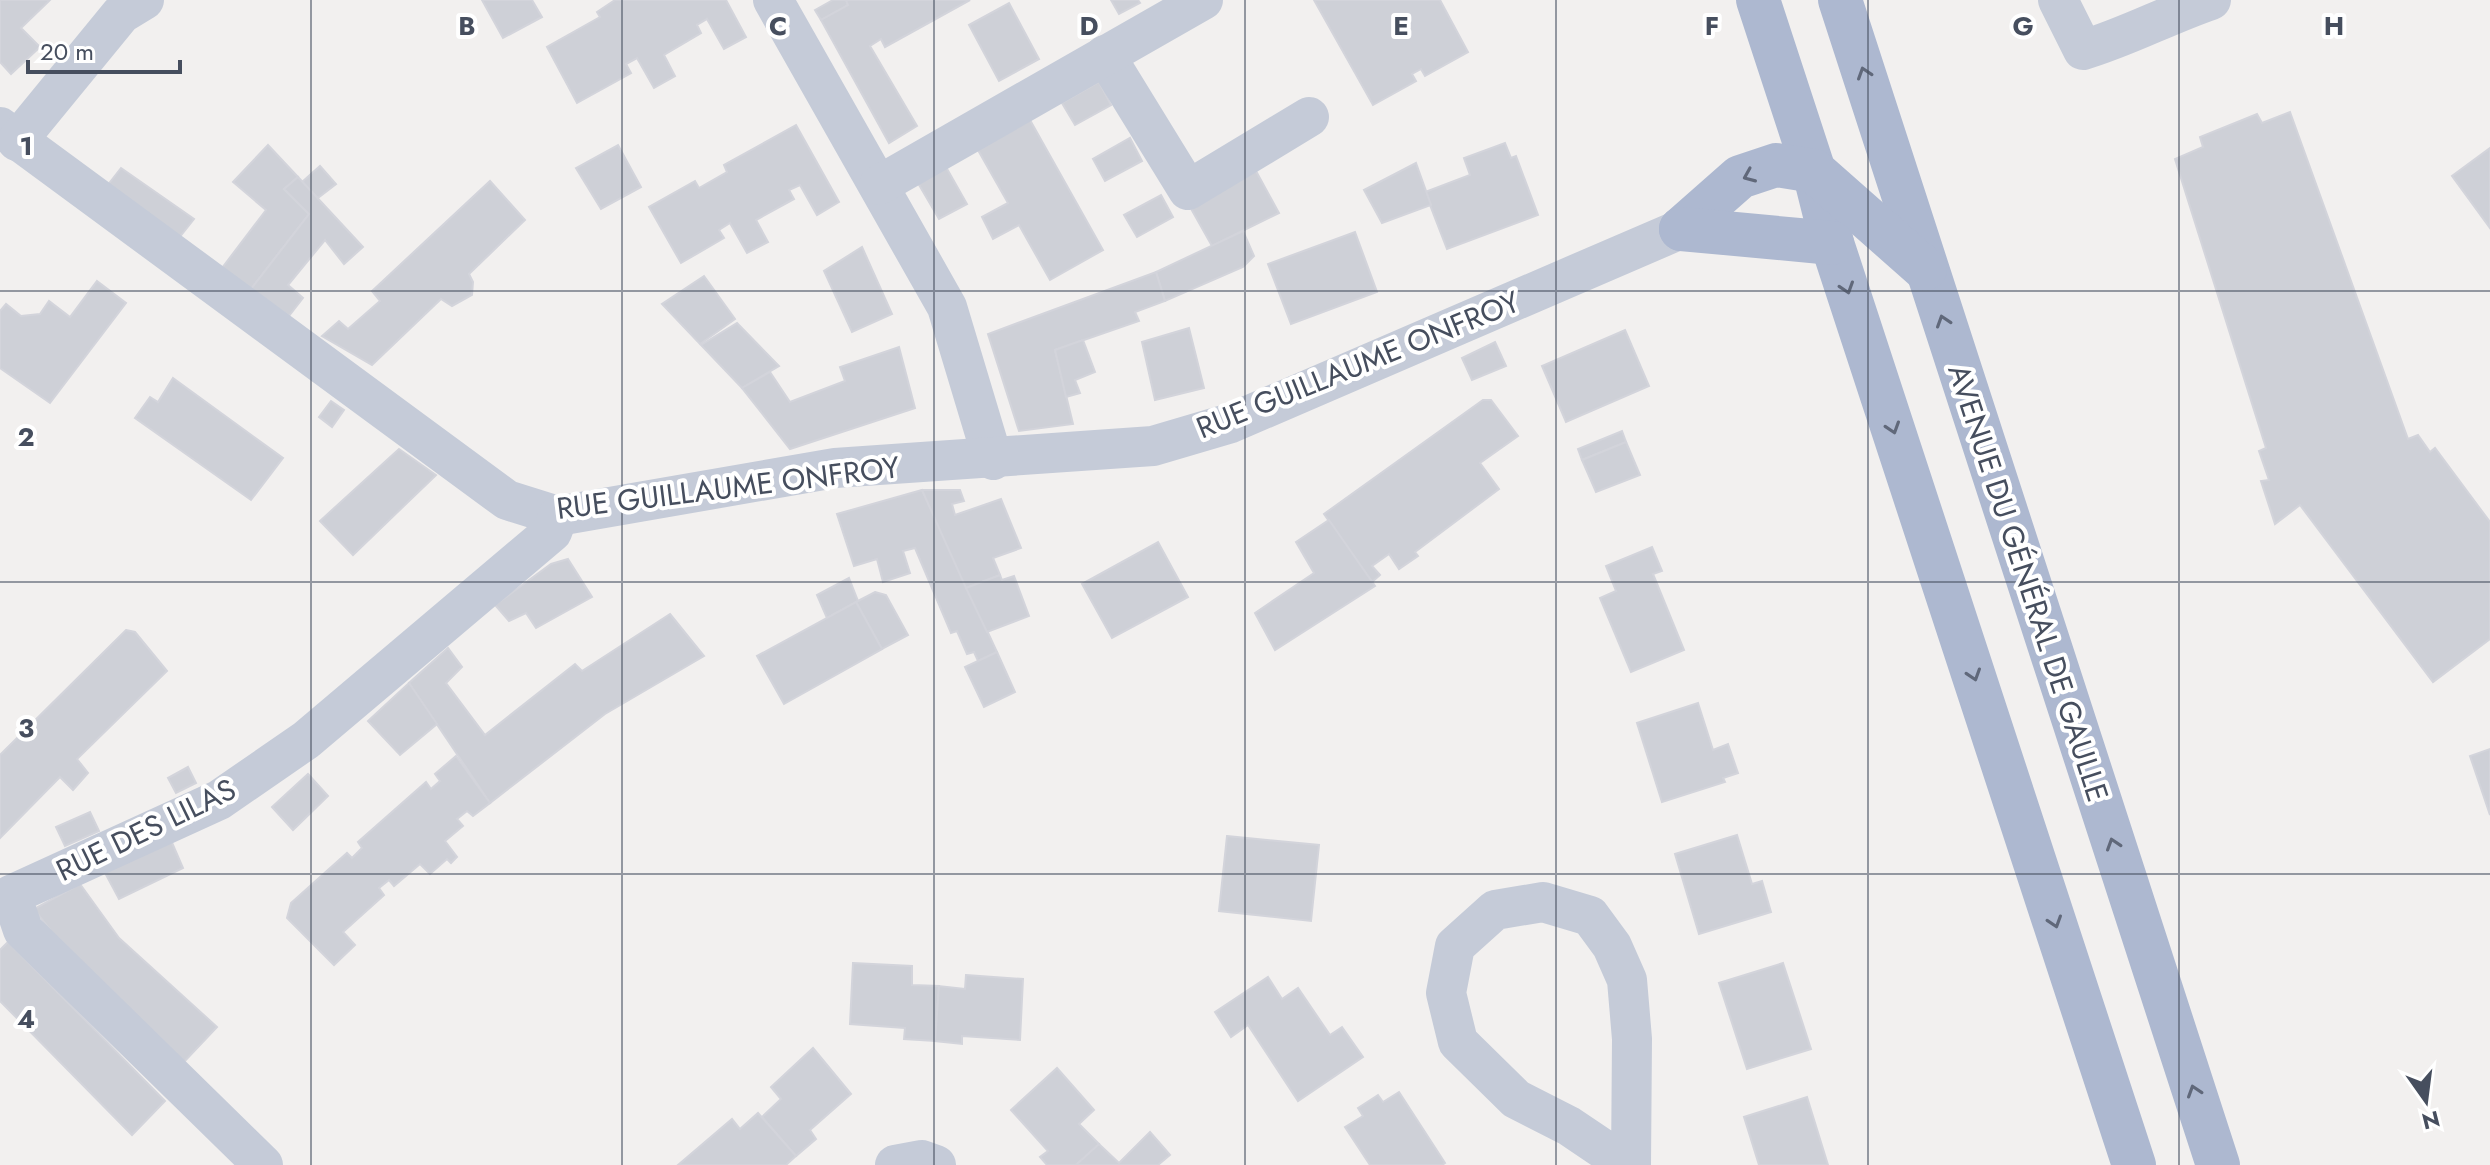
<svg xmlns="http://www.w3.org/2000/svg" width="2490" height="1165" font-family="Jost,sans-serif">
	<style>
		.building { fill: #ced0d7; stroke: #d3d4db; stroke-width: 2 }
		.lines { fill: none; stroke-linecap: round; stroke-linejoin: round }
		.street { stroke: #c5cbd8; stroke-width: 40 }
		.primary { stroke: #adb8d0; stroke-width: 44 }
		.oneway { stroke: #60687a }
		.grid { fill: none; stroke: #464e5e; stroke-width: 2; stroke-opacity: 0.55 }
		.labels { text-anchor: middle; stroke-width: 8; stroke-linejoin: round; paint-order: stroke }
		.street-label { font-size: 30px; fill: #464e5e; stroke: #fff }
		.grid-label { font-size: 26px; text-anchor: middle; font-weight: bold; fill: #464e5e; stroke: #fff; stroke-width: 8; stroke-linejoin: round; paint-order: stroke }
	</style>
	<rect width="100%" height="100%" fill="#f2f0ef"/>
	<!-- building -->
	<g class="building">
		<polygon points="0,0 50,0 21,28 40,47 11,74 0,62"/>
		<polygon points="482,0 532,0 542,17 503,38"/>
		<polygon points="615,0 726,0 746,37 724,49 707,19 697,25 701,33 664,55 675,76 654,88 637,58 626,64 631,73 577,103 547,47 600,17 597,12"/>
		<polygon points="833,0 846,0 848,5 821,20 815,10"/>
		<polygon points="846,0 970,0 885,47 881,39 870,46 917,126 889,143 821,20 848,5"/>
		<polygon points="1111,0 1138,0 1140,3 1119,14"/>
		<polygon points="1314,0 1440,0 1468,52 1425,76 1421,69 1412,74 1416,81 1373,105"/>
		<polygon points="1009,3 1039,59 999,81 969,25"/>
		<polygon points="1099,82 1111,105 1075,125 1062,103"/>
		<polygon points="2290,112 2408,439 2418,435 2430,452 2435,448 2490,522 2490,639 2433,682 2300,505 2275,524 2261,481 2269,480 2259,451 2266,448 2175,159 2203,147 2200,137 2257,114 2262,123"/>
		<polygon points="1030,120 1103,250 1050,280 1019,225 993,239 982,217 1008,203 978,150"/>
		<polygon points="796,125 839,202 817,215 800,185 789,190 794,199 756,220 768,242 747,253 730,223 719,230 724,238 681,263 649,207 695,181 699,188 727,172 724,165"/>
		<polygon points="1130,138 1142,161 1105,181 1093,159"/>
		<polygon points="1505,143 1511,158 1516,156 1538,215 1447,249 1425,192 1470,175 1464,158"/>
		<polygon points="268,145 298,177 284,189 309,214 251,289 222,268 266,210 233,182"/>
		<polygon points="618,145 641,187 601,209 576,168"/>
		<polygon points="2490,148 2490,228 2452,176"/>
		<polygon points="1416,163 1431,205 1382,223 1364,190"/>
		<polygon points="320,166 336,184 318,198 302,182"/>
		<polygon points="946,167 967,204 939,219 918,183"/>
		<polygon points="121,168 194,219 179,238 107,186"/>
		<polygon points="1256,171 1279,213 1212,246 1190,207"/>
		<polygon points="298,177 363,247 344,264 325,240 288,285 303,298 289,316 251,289 309,214 284,189"/>
		<polygon points="490,181 525,220 469,274 473,282 472,295 452,306 441,299 372,365 322,336 339,321 348,329 380,301 372,291"/>
		<polygon points="1161,195 1173,217 1137,237 1124,215"/>
		<polygon points="1243,231 1254,256 1243,267 1165,301 1156,272"/>
		<polygon points="1355,232 1377,292 1291,324 1268,264"/>
		<polygon points="862,247 892,314 852,332 824,271"/>
		<polygon points="1156,272 1165,301 1135,312 1139,321 1055,350 1073,424 1019,431 988,334"/>
		<polygon points="704,276 735,319 700,344 662,304"/>
		<polygon points="97,281 126,303 50,403 0,368 0,311 6,304 21,316 40,314 49,301 70,317"/>
		<polygon points="737,323 779,366 742,388 701,345"/>
		<polygon points="1189,328 1204,388 1155,400 1142,342"/>
		<polygon points="1625,330 1649,386 1566,422 1542,366"/>
		<polygon points="1083,340 1095,372 1075,380 1080,393 1066,397 1055,350"/>
		<polygon points="1495,342 1506,366 1472,380 1462,358"/>
		<polygon points="899,347 915,408 790,449 742,388 770,372 790,402 845,381 840,367"/>
		<polygon points="173,378 283,458 251,500 135,418 150,397 158,402"/>
		<polygon points="1483,400 1491,400 1518,436 1480,463 1499,489 1415,552 1418,556 1399,569 1389,554 1372,566 1380,575 1372,582 1324,514"/>
		<polygon points="331,401 344,410 332,427 319,417"/>
		<polygon points="1622,431 1626,442 1582,460 1578,449"/>
		<polygon points="1626,442 1640,475 1596,492 1582,460"/>
		<polygon points="399,449 436,475 353,555 320,521"/>
		<polygon points="922,490 997,652 978,661 974,652 967,654 957,631 951,633 915,548 903,551 910,573 883,582 877,559 854,566 837,514"/>
		<polygon points="922,490 960,490 964,501 952,504 955,515 1001,499 1021,548 993,558 1000,575 966,588"/>
		<polygon points="1329,520 1375,586 1275,650 1255,613 1314,573 1296,542"/>
		<polygon points="1158,542 1188,597 1112,638 1082,584"/>
		<polygon points="1652,547 1662,571 1653,574 1684,650 1631,672 1600,598 1616,591 1606,566"/>
		<polygon points="568,559 592,597 536,628 526,613 509,621 495,605 551,564"/>
		<polygon points="1000,575 1002,580 1014,576 1029,616 987,632 966,588"/>
		<polygon points="849,578 858,601 827,618 817,595"/>
		<polygon points="875,592 886,595 908,635 882,649 856,602"/>
		<polygon points="856,602 882,649 784,704 757,656"/>
		<polygon points="670,614 704,656 605,714 490,803 409,683 448,648 462,667 446,683 485,735 575,664 582,671"/>
		<polygon points="126,630 135,632 167,671 77,759 88,773 73,790 60,777 0,838 0,755"/>
		<polygon points="997,652 1015,692 984,707 965,667"/>
		<polygon points="409,683 437,724 400,755 368,721"/>
		<polygon points="1698,703 1713,750 1728,744 1738,773 1723,778 1725,782 1662,802 1637,723"/>
		<polygon points="2490,749 2490,815 2470,756"/>
		<polygon points="456,756 490,803 473,816 467,811 457,819 463,826 445,841 457,857 451,863 447,859 430,874 420,864 394,886 389,880 379,888 384,895 343,932 355,945 334,965 287,918 291,903 347,853 352,858 362,848 358,842 426,782 431,789 440,781 435,774"/>
		<polygon points="188,767 196,783 176,793 168,778"/>
		<polygon points="308,774 328,796 293,830 272,807"/>
		<polygon points="90,812 99,831 65,846 56,827"/>
		<polygon points="1737,835 1752,884 1762,881 1771,912 1699,934 1675,854"/>
		<polygon points="1227,836 1319,845 1311,921 1219,911"/>
		<polygon points="170,838 183,868 119,899 104,871"/>
		<polygon points="80,884 119,938 217,1027 181,1065 81,969 34,909"/>
		<polygon points="8,942 165,1101 132,1135 0,1001 0,950"/>
		<polygon points="853,963 912,966 912,985 939,986 935,1041 904,1039 905,1028 850,1024"/>
		<polygon points="1783,963 1811,1049 1747,1069 1719,983"/>
		<polygon points="966,975 1023,979 1020,1040 962,1036 962,1044 935,1041 939,986 965,989"/>
		<polygon points="1268,977 1282,999 1298,988 1330,1035 1342,1027 1363,1057 1298,1101 1248,1025 1231,1037 1215,1012"/>
		<polygon points="813,1048 851,1094 810,1130 816,1139 796,1156 762,1117 781,1099 771,1087"/>
		<polygon points="1057,1068 1094,1110 1079,1124 1099,1144 1076,1165 1047,1165 1040,1157 1048,1151 1011,1110"/>
		<polygon points="1399,1092 1445,1163 1442,1165 1370,1165 1345,1127 1363,1116 1358,1108 1378,1095 1383,1102"/>
		<polygon points="1807,1097 1828,1165 1759,1165 1744,1117"/>
		<polygon points="758,1113 796,1156 786,1165 678,1165 732,1119 740,1129"/>
		<polygon points="1150,1132 1170,1155 1158,1165 1076,1165 1099,1144 1119,1163"/>
	</g>
	<g class="lines">
		<!-- street -->
		<g class="street">
			<polyline points="773,0 947,307 993,460"/>
			<path d="M2058,0L2083,50C2127,37 2167,15 2211,0"/>
			<polyline points="1105,55 1188,190 1309,117"/>
			<polyline points="0,127 507,500 558,516 835,468 1153,446 1231,423 1681,229"/>
			<polyline points="17,141 121,14 144,0"/>
			<polyline points="879,185 1203,0"/>
			<polyline points="263,1165 23,930 11,895 219,800 306,740 552,532 558,516"/>
			<polyline points="895,1165 922,1160 936,1165"/>
			<polyline points="1627,1165 1569,1126 1516,1099 1458,1042 1446,993 1455,946 1495,910 1543,902 1590,916 1612,946 1627,980 1632,1039 1631,1165"/>
		</g>
		<!-- primary -->
		<g class="primary">
			<polyline points="1758,0 1814,171 1832,243 2134,1165"/>
			<polyline points="1840,0 2218,1165"/>
			<polyline points="1681,229 1740,177 1776,165 1814,171 1925,269"/>
			<polyline points="1681,229 1832,243"/>
		</g>
	</g>
	<!-- one-way arrows -->
	<defs><path id="oneway-chevron" d="M-2-3.5L2.5 0L-2 3.5" fill="none" stroke-width="1.6" stroke-linecap="round" stroke-linejoin="round" transform="scale(2)"/></defs>
	<g class="oneway">
		<use href="#oneway-chevron" transform="translate(1864 73) rotate(-108)"/>
		<use href="#oneway-chevron" transform="translate(1749 176) rotate(157)"/>
		<use href="#oneway-chevron" transform="translate(1847 288) rotate(72)"/>
		<use href="#oneway-chevron" transform="translate(1943 321) rotate(-108)"/>
		<use href="#oneway-chevron" transform="translate(1893 428) rotate(72)"/>
		<use href="#oneway-chevron" transform="translate(1974 675) rotate(72)"/>
		<use href="#oneway-chevron" transform="translate(2113 844) rotate(-108)"/>
		<use href="#oneway-chevron" transform="translate(2055 922) rotate(72)"/>
		<use href="#oneway-chevron" transform="translate(2194 1091) rotate(-108)"/>
	</g>
	<!-- grid -->
	<path class="grid" d="M311,0V1165M622,0V1165M934,0V1165M1245,0V1165M1556,0V1165M1868,0V1165M2179,0V1165M0,291H2490M0,582H2490M0,874H2490"/>
	<g class="labels">
		<!-- street labels -->
		<g class="street-label">
			<text transform="translate(1358 365) rotate(-22)" y="10">RUE GUILLAUME ONFROY</text>
			<text transform="translate(728 488) rotate(-7)" y="10">RUE GUILLAUME ONFROY</text>
			<text transform="translate(2028 583) rotate(72)" y="10">AVENUE DU GÉNÉRAL DE GAULLE</text>
			<text transform="translate(146 830) rotate(-26)" y="10">RUE DES LILAS</text>
		</g>
	</g>
	<g class="grid-label">
		<text x="467" y="35">B</text>
		<text x="778" y="35">C</text>
		<text x="1089" y="35">D</text>
		<text x="1401" y="35">E</text>
		<text x="1712" y="35">F</text>
		<text x="2023" y="35">G</text>
		<text x="2334" y="35">H</text>
		<text x="26" y="155">1</text>
		<text x="26" y="446">2</text>
		<text x="26" y="737">3</text>
		<text x="26" y="1028">4</text>
	</g>
	<!-- north arrow -->
	<g transform="translate(2426 1101) rotate(166)" stroke="#ffffff" stroke-width="6" paint-order="stroke">
	<path d="M0-6L14 30L0 20L-14 30Z" fill="#464e5e"/>
	<text y="-12" font-size="22" font-weight="bold" text-anchor="middle" fill="#464e5e">N</text>
	</g>
	<!-- scale -->
	<path d="M28 60v12h152v-12" fill="none" stroke="#464e5e" stroke-width="4"/>
	<text x="40" y="60" font-size="24" fill="#464e5e" stroke="#ffffff" stroke-width="6" paint-order="stroke">20 m</text>
</svg>
